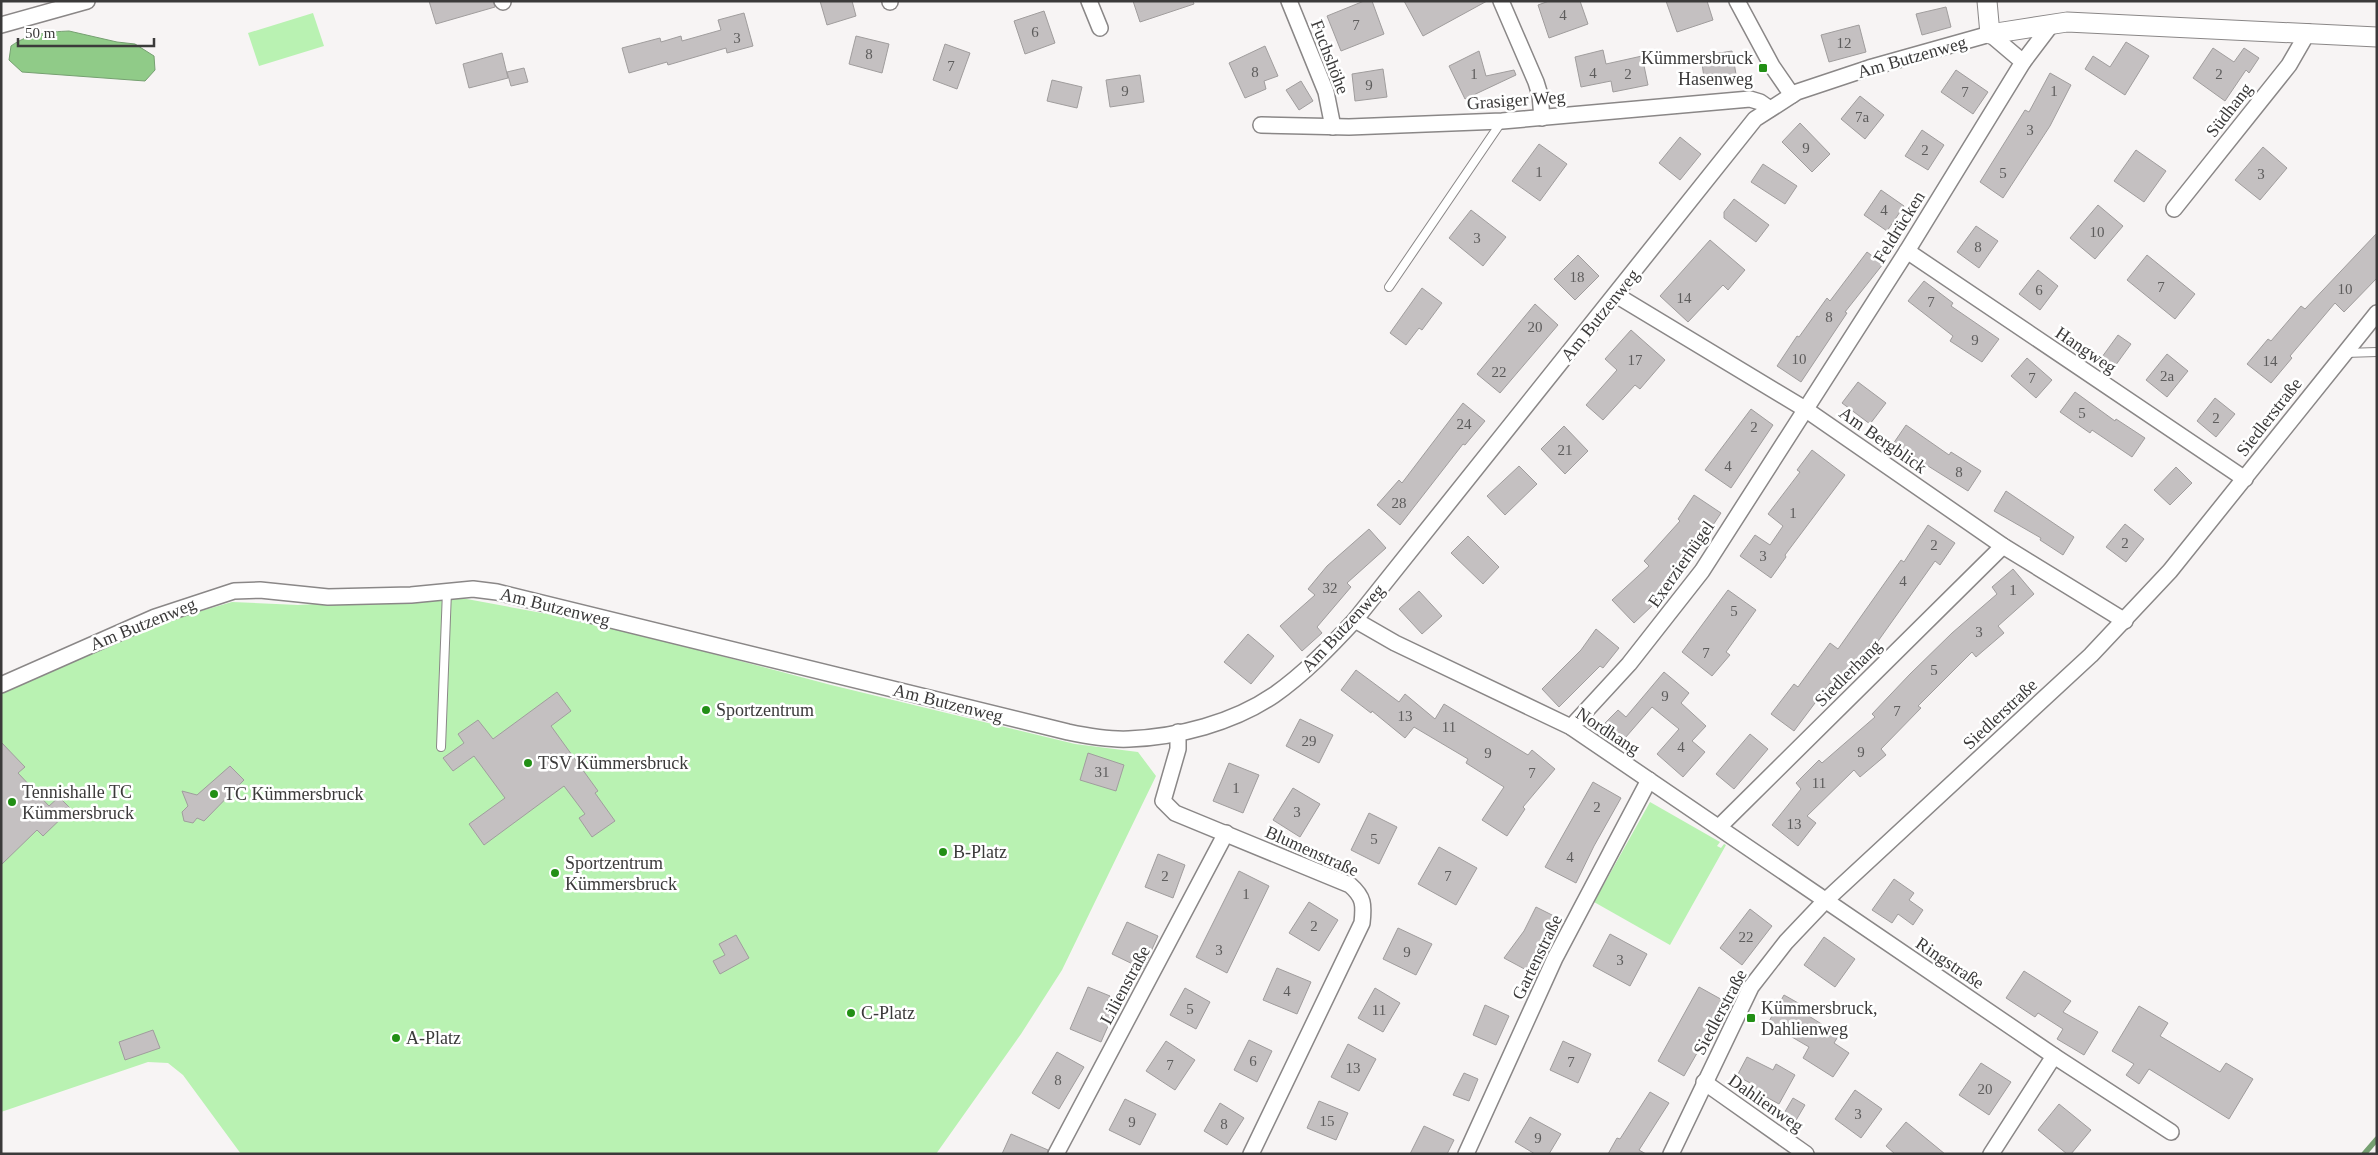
<svg xmlns="http://www.w3.org/2000/svg" width="2378" height="1155" font-family="'Times New Roman',serif">
	<style>
		.green { fill: #b9f2b2 }
		.water { fill: #90cb88; stroke: #76a071 }
		.lines { fill: none; stroke-linecap: round; stroke-linejoin: round }
		.stream { stroke: #76a071; stroke-width: 5.5 }
		.building { fill: #c4c0c1; stroke: #a09d9d }
		.service-casing { stroke: #8a8787; stroke-width: 10 }
		.minor-casing { stroke: #8a8787; stroke-width: 18 }
		.tertiary-casing { stroke: #8a8787; stroke-width: 21 }
		.service { stroke: #fff; stroke-width: 8 }
		.minor { stroke: #fff; stroke-width: 15 }
		.tertiary { stroke: #fff; stroke-width: 19 }
		.poi-dot { fill: #228f15; stroke: #fff; stroke-width: 2 }
		.labels { text-anchor: middle; stroke-width: 5; stroke-linejoin: round; paint-order: stroke }
		.number-label { font-size: 15px; fill: #5d5c5c }
		.street-label { font-size: 18px; fill: #3b3a3a; stroke: #fff }
		.poi-label { font-size: 18px; fill: #3b3a3a; stroke: #fff; text-anchor: start }
	</style>
	<rect width="100%" height="100%" fill="#f7f4f4"/>
	<!-- green -->
	<g class="green">
		<polygon points="313,13 324,46 259,66 248,33"/>
		<polygon points="456,597 596,623 831,685 1075,744 1138,752 1156,776 1062,970 1021,1034 936,1154 241,1154 183,1075 168,1063 148,1062 1,1112 1,692 170,620 232,602 298,605"/>
		<polygon points="1650,802 1720,842 1717,846 1721,848 1724,844 1726,845 1670,945 1594,902"/>
	</g>
	<!-- water -->
	<path class="water" d="M69,31L117,42L135,44L154,56L155,70L145,81L22,72L9,60L11,46C29,33 48,32 69,31Z"/>
	<g class="lines">
		<!-- stream -->
		<polyline class="stream" points="2364,1154 2377,1139"/>
	</g>
	<!-- building -->
	<g class="building">
		<polygon points="429,1 493,1 495,7 436,24"/>
		<polygon points="820,1 852,1 856,16 827,25"/>
		<polygon points="1133,1 1193,1 1194,4 1140,22"/>
		<polygon points="1364,1 1372,1 1384,34 1341,51 1327,16"/>
		<polygon points="1404,1 1487,1 1423,36"/>
		<polygon points="1549,1 1580,1 1588,24 1549,38 1538,5"/>
		<polygon points="1666,1 1707,1 1713,20 1677,32"/>
		<polygon points="1946,7 1951,27 1922,35 1916,14"/>
		<polygon points="1044,11 1055,43 1025,54 1014,21"/>
		<polygon points="744,13 753,46 727,53 726,48 668,65 667,62 629,73 622,48 660,38 661,42 681,36 682,41 721,30 718,20"/>
		<polygon points="1859,25 1866,52 1829,62 1821,35"/>
		<polygon points="856,36 889,44 882,73 849,64"/>
		<polygon points="2126,42 2149,56 2125,95 2085,69 2093,56 2110,67"/>
		<polygon points="945,44 970,53 957,89 933,80"/>
		<polygon points="1265,46 1278,76 1264,81 1266,89 1245,98 1229,63"/>
		<polygon points="2213,48 2234,62 2244,48 2259,58 2249,73 2246,70 2225,101 2193,78"/>
		<polygon points="1603,50 1606,64 1642,56 1648,85 1613,92 1611,81 1581,87 1575,57"/>
		<polygon points="1479,51 1486,76 1514,70 1516,75 1465,99 1449,66"/>
		<polygon points="1732,51 1737,80 1705,85 1701,56"/>
		<polygon points="502,53 508,78 469,88 463,64"/>
		<polygon points="524,68 528,82 511,86 507,72"/>
		<polygon points="1383,69 1387,97 1355,101 1352,74"/>
		<polygon points="1956,70 1988,92 1973,114 1941,92"/>
		<polygon points="2050,73 2071,85 2050,126 2003,198 1980,182 2025,110 2029,112"/>
		<polygon points="1140,75 1144,102 1110,107 1106,80"/>
		<polygon points="1052,80 1082,87 1077,108 1047,101"/>
		<polygon points="1301,81 1313,101 1299,110 1286,90"/>
		<polygon points="1860,96 1884,115 1865,139 1841,119"/>
		<polygon points="1800,123 1830,154 1812,172 1782,142"/>
		<polygon points="1922,130 1944,145 1928,170 1905,156"/>
		<polygon points="1680,137 1701,154 1680,180 1659,163"/>
		<polygon points="1539,144 1567,164 1540,201 1512,181"/>
		<polygon points="2263,147 2287,168 2260,200 2235,180"/>
		<polygon points="2136,150 2166,171 2144,202 2114,181"/>
		<polygon points="1763,164 1797,186 1785,204 1751,182"/>
		<polygon points="1881,190 1904,206 1887,231 1864,215"/>
		<polygon points="1734,199 1769,225 1756,242 1724,218 1724,212"/>
		<polygon points="2098,205 2123,226 2095,259 2070,238"/>
		<polygon points="1471,210 1506,237 1483,266 1449,238"/>
		<polygon points="1976,226 1998,241 1979,268 1957,252"/>
		<polygon points="2377,233 2377,278 2344,312 2335,303 2290,356 2292,358 2271,383 2247,364 2268,339 2271,341 2301,306 2305,309"/>
		<polygon points="1710,240 1745,270 1728,290 1723,285 1688,322 1660,296"/>
		<polygon points="1867,252 1883,264 1845,312 1847,313 1801,382 1777,366 1797,336 1799,337 1827,298 1830,301"/>
		<polygon points="1578,255 1599,276 1575,300 1554,279"/>
		<polygon points="2147,255 2195,294 2175,319 2127,280"/>
		<polygon points="2038,270 2058,286 2040,310 2019,294"/>
		<polygon points="1924,281 1953,303 1951,306 1999,339 1982,362 1950,341 1953,336 1908,301"/>
		<polygon points="1422,288 1442,303 1422,330 1419,328 1406,345 1390,333"/>
		<polygon points="1535,304 1558,325 1500,393 1477,374"/>
		<polygon points="1631,330 1665,360 1640,389 1635,385 1603,420 1586,405 1617,370 1605,359"/>
		<polygon points="2118,335 2131,344 2115,366 2102,357"/>
		<polygon points="2167,354 2188,371 2167,397 2146,380"/>
		<polygon points="2027,358 2052,380 2036,398 2011,376"/>
		<polygon points="1858,382 1886,403 1870,424 1842,403"/>
		<polygon points="2075,392 2115,421 2116,419 2145,438 2132,457 2092,430 2090,433 2060,412"/>
		<polygon points="2215,398 2235,414 2216,437 2197,421"/>
		<polygon points="1463,403 1485,421 1465,445 1463,444 1400,525 1377,505 1399,480 1402,483"/>
		<polygon points="1751,409 1773,425 1731,488 1705,470"/>
		<polygon points="1906,425 1949,455 1951,452 1981,471 1968,491 1893,444"/>
		<polygon points="1564,426 1588,451 1565,474 1541,449"/>
		<polygon points="1812,450 1845,475 1785,555 1786,557 1771,578 1740,556 1755,535 1770,545 1783,526 1768,514 1800,472 1797,470"/>
		<polygon points="1519,466 1537,484 1505,515 1487,496"/>
		<polygon points="2176,467 2192,483 2170,505 2154,490"/>
		<polygon points="2006,491 2074,537 2063,555 2040,540 2041,538 1994,511"/>
		<polygon points="1694,495 1721,513 1690,560 1651,602 1653,605 1634,623 1612,600 1649,566 1644,561 1680,521 1678,519"/>
		<polygon points="2125,524 2144,539 2126,562 2106,547"/>
		<polygon points="1928,525 1955,543 1940,565 1935,561 1876,644 1872,642 1837,689 1830,683 1794,731 1771,714 1794,684 1798,687 1830,643 1838,649 1901,560 1904,562"/>
		<polygon points="1369,529 1386,548 1347,583 1351,587 1317,627 1322,633 1302,651 1280,626 1315,595 1308,589 1327,566"/>
		<polygon points="1468,536 1499,567 1483,584 1451,553"/>
		<polygon points="2013,569 2034,594 1998,626 2004,633 1976,657 1972,652 1918,706 1921,708 1881,749 1886,755 1860,777 1854,770 1807,816 1816,823 1798,846 1772,825 1801,789 1796,783 1819,760 1822,763 1875,717 1872,714 1910,674 1952,633 1997,594 1992,587"/>
		<polygon points="1728,590 1756,610 1726,652 1730,655 1712,676 1682,652"/>
		<polygon points="1419,591 1442,616 1422,634 1399,609"/>
		<polygon points="1596,629 1619,648 1603,668 1600,666 1559,707 1542,689 1581,650"/>
		<polygon points="1248,634 1274,656 1251,684 1224,662"/>
		<polygon points="1356,670 1399,702 1405,694 1435,719 1444,704 1528,755 1532,750 1555,769 1523,807 1525,809 1507,836 1482,820 1504,787 1466,763 1468,759 1414,727 1405,738 1372,711 1371,713 1341,690"/>
		<polygon points="1664,672 1689,693 1681,703 1706,726 1692,741 1705,752 1683,777 1657,754 1679,729 1652,707 1619,745 1600,728 1618,710 1626,717"/>
		<polygon points="557,692 571,711 551,726 598,791 595,793 615,821 592,837 579,818 585,814 564,786 484,845 469,824 505,798 474,756 453,771 443,758 464,743 458,734 478,720 493,739"/>
		<polygon points="1300,719 1333,735 1319,763 1286,746"/>
		<polygon points="1750,734 1768,749 1734,789 1716,774"/>
		<polygon points="1,742 25,767 18,773 49,806 59,797 71,809 43,836 37,830 1,865"/>
		<polygon points="1088,753 1124,765 1116,791 1080,780"/>
		<polygon points="1229,763 1259,775 1243,813 1213,801"/>
		<polygon points="230,766 244,780 204,821 197,818 193,823 184,821 182,812 188,806 182,791 197,795"/>
		<polygon points="1593,782 1621,798 1594,846 1576,883 1545,867"/>
		<polygon points="1293,788 1320,804 1300,837 1273,820"/>
		<polygon points="1369,813 1397,827 1379,864 1351,850"/>
		<polygon points="1439,847 1477,868 1456,905 1418,884"/>
		<polygon points="1158,854 1185,865 1173,898 1145,887"/>
		<polygon points="1239,871 1269,886 1227,973 1196,957"/>
		<polygon points="1894,879 1914,893 1909,900 1923,910 1913,925 1898,914 1892,923 1872,910"/>
		<polygon points="1309,902 1338,920 1319,951 1289,933"/>
		<polygon points="1536,907 1556,917 1530,972 1504,958 1524,931"/>
		<polygon points="1750,909 1772,926 1742,965 1720,948"/>
		<polygon points="1127,922 1158,936 1143,969 1112,954"/>
		<polygon points="1398,928 1432,944 1416,975 1383,959"/>
		<polygon points="1610,934 1647,954 1630,986 1593,966"/>
		<polygon points="736,935 749,958 720,974 713,961 725,955 719,944"/>
		<polygon points="1824,937 1855,959 1835,987 1804,965"/>
		<polygon points="1277,968 1311,982 1297,1014 1263,1000"/>
		<polygon points="2024,971 2071,1001 2063,1012 2098,1032 2084,1055 2057,1039 2063,1029 2038,1013 2035,1017 2006,998"/>
		<polygon points="1088,987 1110,996 1107,1002 1116,1008 1101,1042 1070,1029"/>
		<polygon points="1699,987 1726,1002 1684,1076 1658,1061"/>
		<polygon points="1185,988 1210,1002 1196,1029 1170,1015"/>
		<polygon points="1375,988 1400,1003 1383,1032 1358,1018"/>
		<polygon points="1784,995 1807,1008 1804,1013 1839,1035 1834,1043 1849,1053 1833,1077 1803,1058 1809,1047 1768,1023"/>
		<polygon points="1485,1005 1509,1016 1496,1045 1473,1035"/>
		<polygon points="2139,1006 2168,1023 2160,1036 2220,1072 2226,1063 2253,1079 2229,1119 2149,1069 2139,1084 2126,1075 2134,1064 2112,1051"/>
		<polygon points="153,1030 160,1048 125,1060 119,1042"/>
		<polygon points="1249,1040 1272,1051 1257,1082 1234,1070"/>
		<polygon points="1166,1041 1195,1060 1175,1090 1146,1071"/>
		<polygon points="1563,1041 1591,1054 1578,1083 1550,1070"/>
		<polygon points="1348,1044 1376,1059 1359,1091 1331,1077"/>
		<polygon points="1057,1052 1084,1067 1059,1109 1032,1093"/>
		<polygon points="1747,1057 1773,1070 1776,1064 1795,1075 1779,1104 1750,1088 1752,1084 1737,1076"/>
		<polygon points="1981,1063 2011,1082 1989,1115 1959,1095"/>
		<polygon points="1464,1073 1478,1079 1469,1101 1453,1095"/>
		<polygon points="1855,1090 1882,1109 1861,1138 1835,1119"/>
		<polygon points="1650,1092 1669,1103 1639,1150 1646,1154 1608,1154 1617,1138 1620,1139"/>
		<polygon points="1793,1098 1805,1105 1795,1122 1783,1115"/>
		<polygon points="1125,1099 1156,1114 1140,1145 1109,1130"/>
		<polygon points="1319,1101 1348,1113 1336,1140 1307,1128"/>
		<polygon points="1220,1103 1244,1118 1227,1145 1204,1131"/>
		<polygon points="2059,1104 2091,1130 2071,1154 2067,1154 2038,1130"/>
		<polygon points="1530,1117 1561,1134 1549,1154 1535,1154 1515,1142"/>
		<polygon points="1906,1122 1945,1154 1895,1154 1886,1146"/>
		<polygon points="1424,1126 1454,1140 1447,1154 1410,1154"/>
		<polygon points="1011,1134 1048,1150 1047,1154 1002,1154"/>
	</g>
	<g class="lines">
		<!-- service casing -->
		<g class="service-casing">
			<g id="service">
				<polyline points="1389,287 1502,121"/>
				<polyline points="2345,353 2377,352"/>
				<polyline points="441,747 447,591"/>
			</g>
		</g>
		<!-- minor casing -->
		<g class="minor-casing">
			<g id="minor">
				<polyline points="502,1 503,2"/>
				<polyline points="890,1 890,2"/>
				<polyline points="1089,1 1100,28"/>
				<polyline points="1289,1 1326,92 1333,127"/>
				<polyline points="1501,1 1536,82 1540,95 1542,118"/>
				<polyline points="1737,1 1772,66 1792,95"/>
				<polyline points="1,25 87,1"/>
				<polyline points="2023,62 2051,25"/>
				<polyline points="1261,125 1349,127 1502,121 1750,99 1760,102 1770,109"/>
				<polyline points="2174,209 2289,65 2308,32"/>
				<polyline points="1907,251 2245,479"/>
				<polyline points="1616,295 1805,409 2003,546 2125,621"/>
				<polyline points="1355,620 1395,643 1571,727 2054,1056 1991,1154"/>
				<path d="M1,685L155,617L234,591L260,590L328,597L411,595L473,589L497,592L1068,732C1087,736 1109,740 1129,739C1178,737 1233,723 1274,695C1304,674 1330,647 1355,620L1755,119L1797,92L1869,68L1990,34L2023,62L1907,251L1702,571L1629,664L1571,727"/>
				<path d="M1178,732V749L1163,801L1175,813L1350,885C1364,897 1364,905 1362,923L1251,1154"/>
				<polyline points="1719,827 2003,546"/>
				<polyline points="2054,1056 2171,1132"/>
				<polyline points="1704,1082 1806,1154"/>
				<polyline points="1056,1154 1226,833"/>
				<polyline points="1466,1154 1555,958 1649,780"/>
				<polyline points="1671,1154 1751,987 1786,942 1824,902 2091,655 2170,571 2377,313"/>
			</g>
		</g>
		<!-- tertiary casing -->
		<g class="tertiary-casing">
			<polyline id="tertiary" points="1987,1 1990,34 2067,22 2377,37"/>
		</g>
		<!-- service -->
		<use href="#service" class="service"/>
		<!-- minor -->
		<use href="#minor" class="minor"/>
		<!-- tertiary -->
		<use href="#tertiary" class="tertiary"/>
	</g>
	<!-- markers -->
	<g class="poi-dot">
		<rect x="1758" y="63" width="10" height="10" rx="2.5"/>
		<circle cx="706" cy="710" r="5"/>
		<circle cx="528" cy="763" r="5"/>
		<circle cx="214" cy="794" r="5"/>
		<circle cx="12" cy="802" r="5"/>
		<circle cx="943" cy="852" r="5"/>
		<circle cx="555" cy="873" r="5"/>
		<circle cx="851" cy="1013" r="5"/>
		<rect x="1746" y="1013" width="10" height="10" rx="2.5"/>
		<circle cx="396" cy="1038" r="5"/>
	</g>
	<g class="labels">
		<!-- number labels -->
		<g class="number-label">
			<text x="1563" y="20">4</text>
			<text x="1356" y="30">7</text>
			<text x="1035" y="37">6</text>
			<text x="737" y="43">3</text>
			<text x="1844" y="48">12</text>
			<text x="869" y="59">8</text>
			<text x="951" y="71">7</text>
			<text x="1255" y="77">8</text>
			<text x="1593" y="78">4</text>
			<text x="1474" y="79">1</text>
			<text x="1628" y="79">2</text>
			<text x="2219" y="79">2</text>
			<text x="1369" y="90">9</text>
			<text x="1125" y="96">9</text>
			<text x="2054" y="96">1</text>
			<text x="1965" y="97">7</text>
			<text x="1862" y="122">7a</text>
			<text x="2030" y="135">3</text>
			<text x="1806" y="153">9</text>
			<text x="1925" y="155">2</text>
			<text x="1539" y="177">1</text>
			<text x="2003" y="178">5</text>
			<text x="2261" y="179">3</text>
			<text x="1884" y="215">4</text>
			<text x="2097" y="237">10</text>
			<text x="1477" y="243">3</text>
			<text x="1978" y="252">8</text>
			<text x="1577" y="282">18</text>
			<text x="2161" y="292">7</text>
			<text x="2345" y="294">10</text>
			<text x="2039" y="295">6</text>
			<text x="1684" y="303">14</text>
			<text x="1931" y="307">7</text>
			<text x="1829" y="322">8</text>
			<text x="1535" y="332">20</text>
			<text x="1975" y="345">9</text>
			<text x="1799" y="364">10</text>
			<text x="1635" y="365">17</text>
			<text x="2270" y="366">14</text>
			<text x="1499" y="377">22</text>
			<text x="2167" y="381">2a</text>
			<text x="2032" y="383">7</text>
			<text x="2082" y="418">5</text>
			<text x="2216" y="423">2</text>
			<text x="1464" y="429">24</text>
			<text x="1754" y="432">2</text>
			<text x="1565" y="455">21</text>
			<text x="1728" y="471">4</text>
			<text x="1959" y="477">8</text>
			<text x="1399" y="508">28</text>
			<text x="1793" y="518">1</text>
			<text x="2125" y="548">2</text>
			<text x="1934" y="550">2</text>
			<text x="1763" y="561">3</text>
			<text x="1903" y="586">4</text>
			<text x="1330" y="593">32</text>
			<text x="2013" y="595">1</text>
			<text x="1734" y="616">5</text>
			<text x="1979" y="637">3</text>
			<text x="1706" y="658">7</text>
			<text x="1934" y="675">5</text>
			<text x="1665" y="701">9</text>
			<text x="1897" y="716">7</text>
			<text x="1405" y="721">13</text>
			<text x="1449" y="732">11</text>
			<text x="1309" y="746">29</text>
			<text x="1681" y="752">4</text>
			<text x="1861" y="757">9</text>
			<text x="1488" y="758">9</text>
			<text x="1102" y="777">31</text>
			<text x="1532" y="778">7</text>
			<text x="1819" y="788">11</text>
			<text x="1236" y="793">1</text>
			<text x="1597" y="812">2</text>
			<text x="1297" y="817">3</text>
			<text x="1794" y="829">13</text>
			<text x="1374" y="844">5</text>
			<text x="1570" y="862">4</text>
			<text x="1165" y="881">2</text>
			<text x="1448" y="881">7</text>
			<text x="1246" y="899">1</text>
			<text x="1314" y="931">2</text>
			<text x="1746" y="942">22</text>
			<text x="1219" y="955">3</text>
			<text x="1407" y="957">9</text>
			<text x="1620" y="965">3</text>
			<text x="1287" y="996">4</text>
			<text x="1190" y="1014">5</text>
			<text x="1379" y="1015">11</text>
			<text x="1253" y="1066">6</text>
			<text x="1571" y="1067">7</text>
			<text x="1170" y="1070">7</text>
			<text x="1353" y="1073">13</text>
			<text x="1058" y="1085">8</text>
			<text x="1985" y="1094">20</text>
			<text x="1858" y="1119">3</text>
			<text x="1327" y="1126">15</text>
			<text x="1132" y="1127">9</text>
			<text x="1224" y="1129">8</text>
			<text x="1538" y="1143">9</text>
		</g>
		<!-- street labels -->
		<g class="street-label">
			<text transform="translate(1330 57) rotate(69)" y="6">Fuchshöhe</text>
			<text transform="translate(1912 57) rotate(-16)" y="6">Am Butzenweg</text>
			<text transform="translate(1516 100) rotate(-4)" y="6">Grasiger Weg</text>
			<text transform="translate(2229 110) rotate(-52)" y="6">Südhang</text>
			<text transform="translate(1899 227) rotate(-58)" y="6">Feldrücken</text>
			<text transform="translate(1600 315) rotate(-51)" y="6">Am Butzenweg</text>
			<text transform="translate(2086 350) rotate(34)" y="6">Hangweg</text>
			<text transform="translate(2269 417) rotate(-52)" y="6">Siedlerstraße</text>
			<text transform="translate(1883 440) rotate(35)" y="6">Am Bergblick</text>
			<text transform="translate(1681 564) rotate(-55)" y="6">Exerzierhügel</text>
			<text transform="translate(555 607) rotate(14)" y="6">Am Butzenweg</text>
			<text transform="translate(143 624) rotate(-22)" y="6">Am Butzenweg</text>
			<text transform="translate(1343 628) rotate(-47)" y="6">Am Butzenweg</text>
			<text transform="translate(1848 673) rotate(-45)" y="6">Siedlerhang</text>
			<text transform="translate(948 703) rotate(14)" y="6">Am Butzenweg</text>
			<text transform="translate(2000 714) rotate(-43)" y="6">Siedlerstraße</text>
			<text transform="translate(1608 731) rotate(33)" y="6">Nordhang</text>
			<text transform="translate(1312 851) rotate(24)" y="6">Blumenstraße</text>
			<text transform="translate(1537 957) rotate(-64)" y="6">Gartenstraße</text>
			<text transform="translate(1950 963) rotate(34)" y="6">Ringstraße</text>
			<text transform="translate(1125 985) rotate(-62)" y="6">Lilienstraße</text>
			<text transform="translate(1720 1012) rotate(-62)" y="6">Siedlerstraße</text>
			<text transform="translate(1766 1103) rotate(35)" y="6">Dahlienweg</text>
		</g>
		<!-- poi labels -->
		<g class="poi-label">
			<text x="1753" y="64" text-anchor="end">Kümmersbruck<tspan x="1753" dy="21">Hasenweg</tspan></text>
			<text x="716" y="716">Sportzentrum</text>
			<text x="538" y="769">TSV Kümmersbruck</text>
			<text x="22" y="798">Tennishalle TC<tspan x="22" dy="21">Kümmersbruck</tspan></text>
			<text x="224" y="800">TC Kümmersbruck</text>
			<text x="953" y="858">B-Platz</text>
			<text x="565" y="869">Sportzentrum<tspan x="565" dy="21">Kümmersbruck</tspan></text>
			<text x="1761" y="1014">Kümmersbruck,<tspan x="1761" dy="21">Dahlienweg</tspan></text>
			<text x="861" y="1019">C-Platz</text>
			<text x="406" y="1044">A-Platz</text>
		</g>
	</g>
	<!-- border -->
	<rect width="2378" height="1155" fill="none" stroke="#3b3a3a" stroke-width="5"/>
	<!-- scale -->
	<path d="M18 38v8h136v-8" fill="none" stroke="#3b3a3a" stroke-width="2.5"/>
	<text x="25" y="38" font-size="15" fill="#3b3a3a" stroke="#ffffff" stroke-width="4" paint-order="stroke">50 m</text>
</svg>
